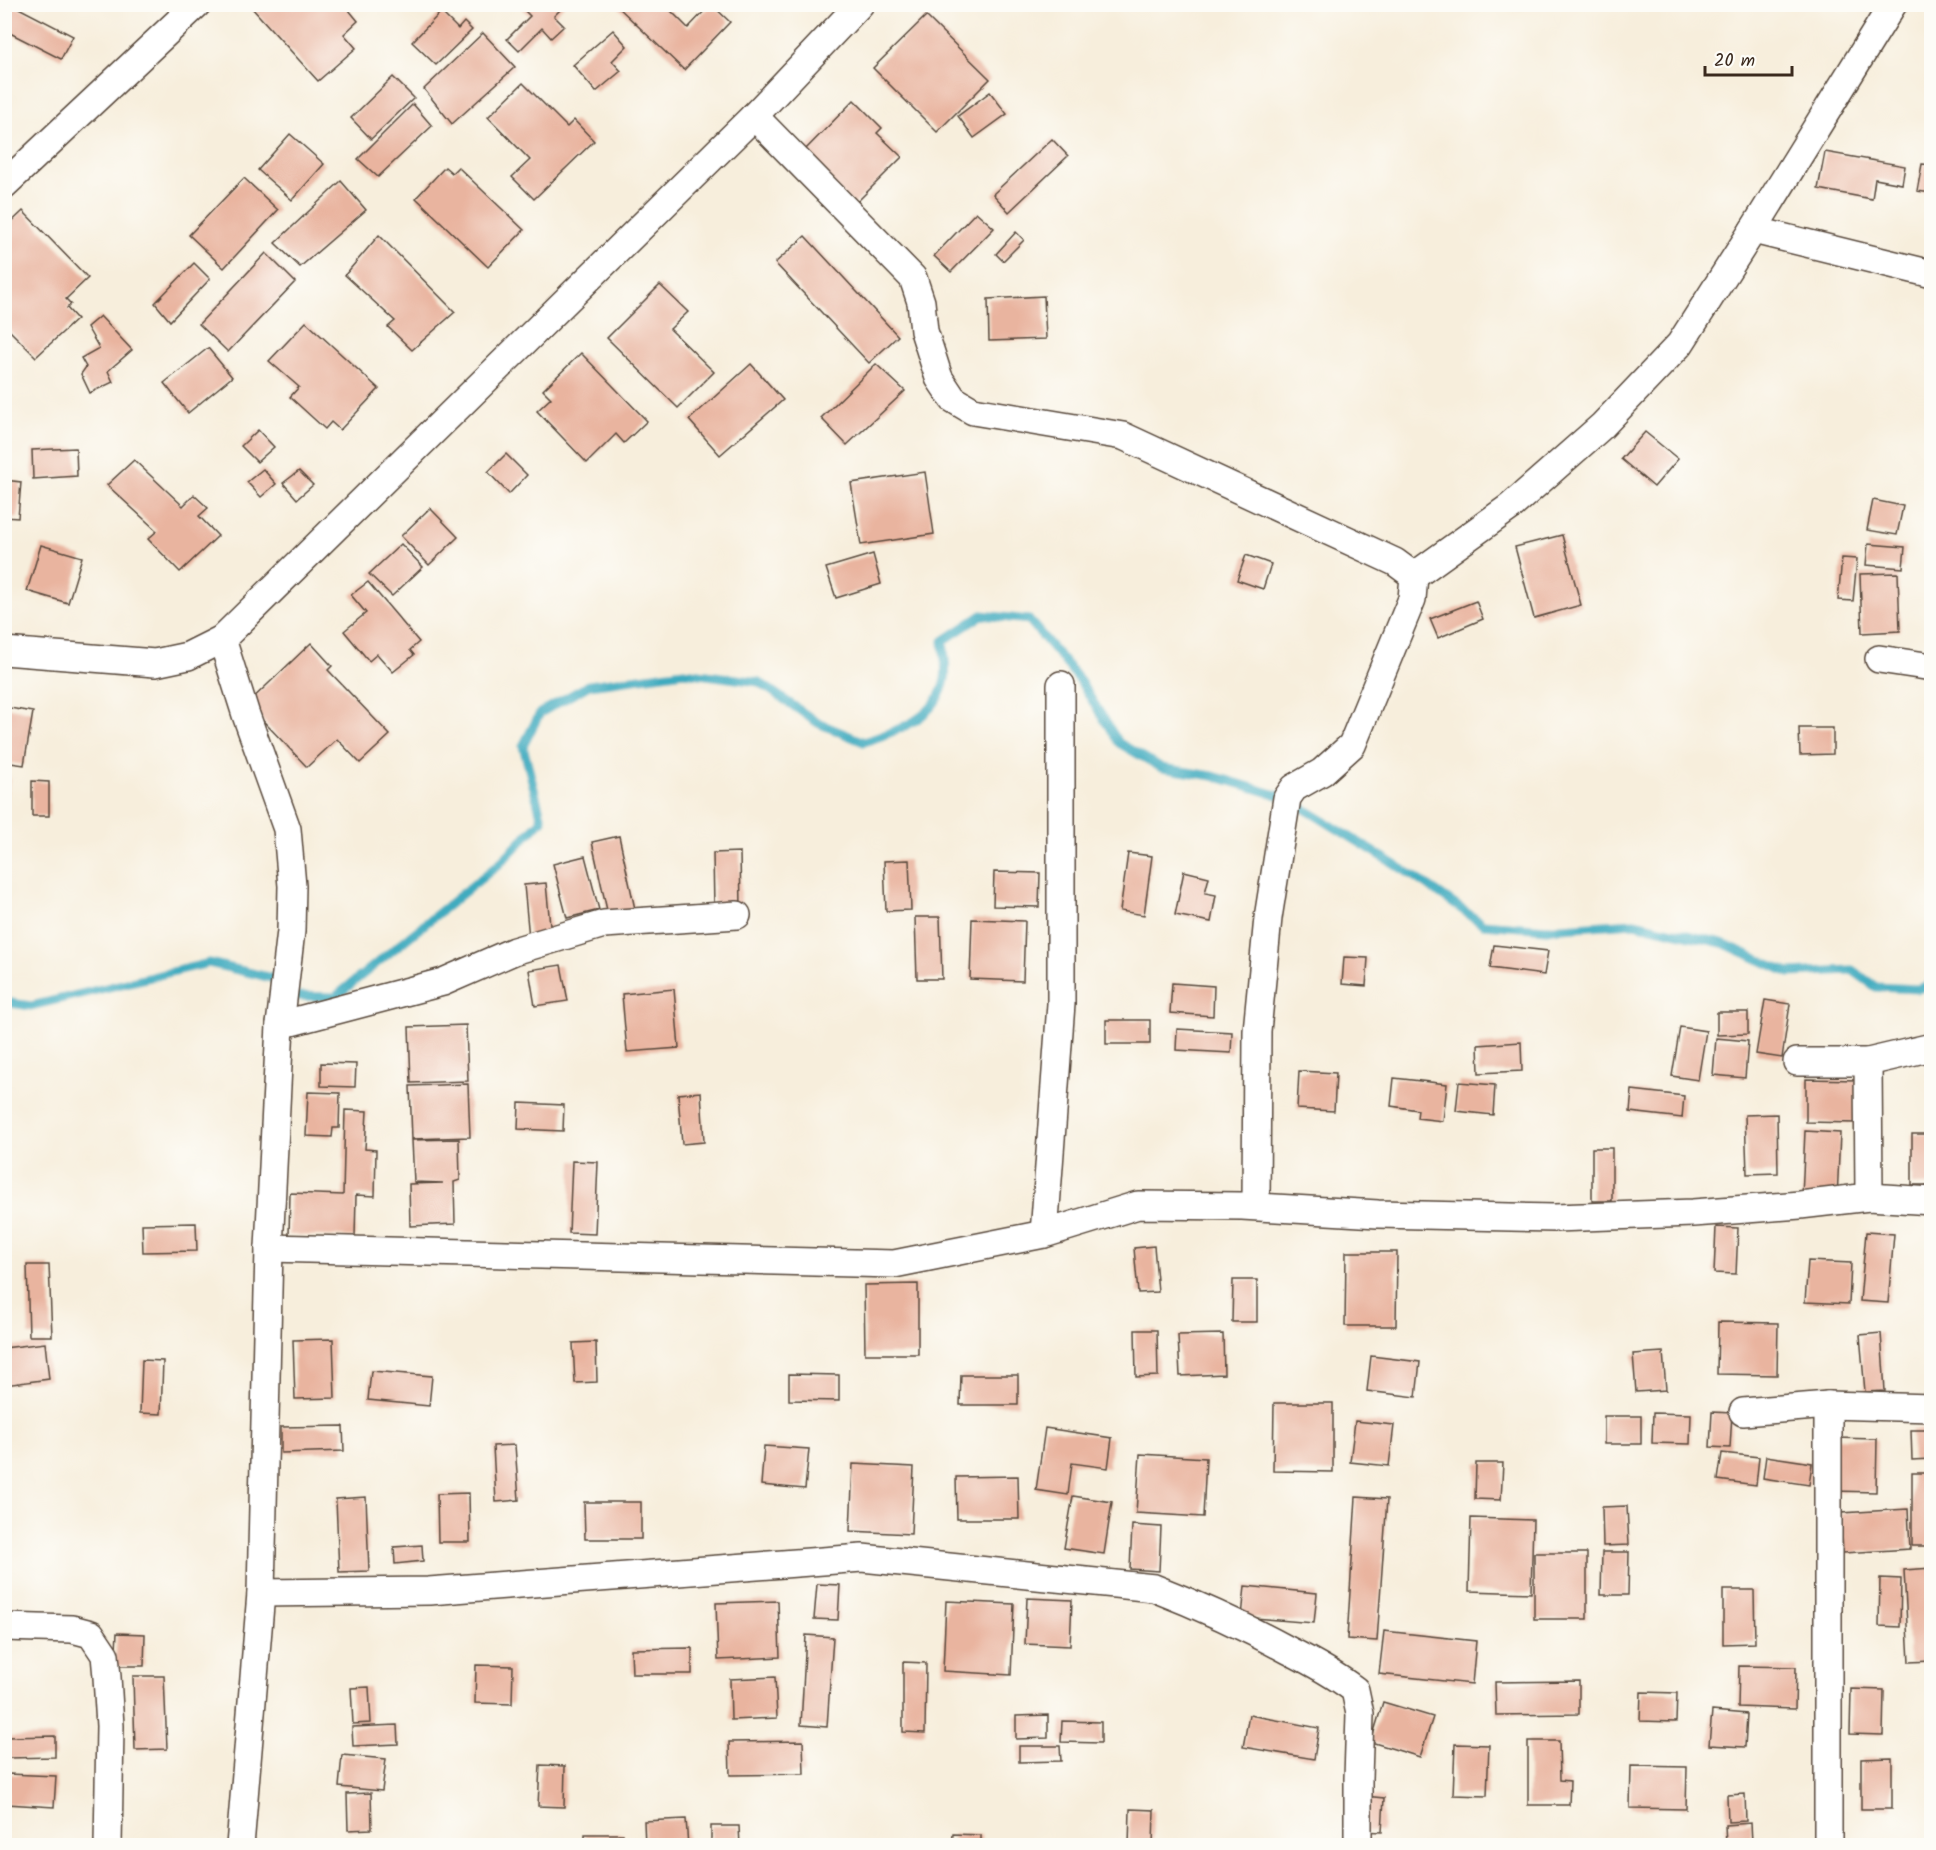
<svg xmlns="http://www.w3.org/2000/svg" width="1936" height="1850" font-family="Kalam,sans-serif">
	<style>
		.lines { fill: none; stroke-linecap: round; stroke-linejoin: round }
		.stream { stroke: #3fabbf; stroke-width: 9 }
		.building { fill: #e9b49f }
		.minor-casing { stroke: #57473a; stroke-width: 30 }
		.minor { stroke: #fff; stroke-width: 27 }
	</style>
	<rect width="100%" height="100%" fill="#fdfcf7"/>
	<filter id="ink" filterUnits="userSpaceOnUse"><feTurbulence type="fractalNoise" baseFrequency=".0167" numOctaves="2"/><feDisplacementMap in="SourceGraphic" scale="12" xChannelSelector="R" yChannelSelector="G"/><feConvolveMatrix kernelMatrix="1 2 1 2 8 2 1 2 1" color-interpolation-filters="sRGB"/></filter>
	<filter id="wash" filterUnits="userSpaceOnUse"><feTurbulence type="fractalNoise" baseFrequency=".008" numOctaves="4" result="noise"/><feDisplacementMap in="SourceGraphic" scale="24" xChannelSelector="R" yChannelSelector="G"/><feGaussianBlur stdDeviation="1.35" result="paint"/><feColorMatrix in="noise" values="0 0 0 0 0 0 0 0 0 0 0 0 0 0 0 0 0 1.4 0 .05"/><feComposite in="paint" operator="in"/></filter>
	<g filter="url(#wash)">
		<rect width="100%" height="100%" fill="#f7eedc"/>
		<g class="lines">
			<!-- stream -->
			<path class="stream" d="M4,1002L31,1006L209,963L272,978L297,996L335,997L499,864L542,820L523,746L540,713L589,685L684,672L759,682L818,723L864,742C897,731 938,718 945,679C947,667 944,652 943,641L982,615L1029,620L1078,678L1119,743L1162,768L1213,776L1287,798L1412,875L1483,924L1547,929L1634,923L1722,943L1789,973L1852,970L1876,987L1918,989L1932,984"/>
		</g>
		<g id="blocks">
			<!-- building -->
			<g class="building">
				<polygon points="4,4 11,4 73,36 61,59 4,30"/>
				<polygon points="254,4 344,4 358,21 344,34 356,48 318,81 251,7"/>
				<polygon points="522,4 566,4 554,16 564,26 551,38 542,28 519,51 507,39 530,16 520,6"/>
				<polygon points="615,4 664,4 688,28 711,4 730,22 684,70"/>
				<polygon points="441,12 458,29 464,22 472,30 436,65 412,42"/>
				<polygon points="926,16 990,79 937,132 873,68"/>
				<polygon points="613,30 627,46 612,61 621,71 596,92 573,65"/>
				<polygon points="483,33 515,67 452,124 424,89"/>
				<polygon points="393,77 414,98 371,139 351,118"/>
				<polygon points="523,83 567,127 574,120 594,141 534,199 512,177 530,160 488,117"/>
				<polygon points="990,92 1007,114 974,138 958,116"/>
				<polygon points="854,100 882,128 877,133 902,157 854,205 802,153"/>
				<polygon points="413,104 432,126 378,177 358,159"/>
				<polygon points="290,134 324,164 292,200 258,170"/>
				<polygon points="1052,139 1068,156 1009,212 993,194"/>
				<polygon points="1825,152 1905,166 1902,184 1875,179 1872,199 1818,189"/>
				<polygon points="1922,164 1932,165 1932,193 1917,191"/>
				<polygon points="445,167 452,173 458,167 524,230 488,267 416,198"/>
				<polygon points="244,178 278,210 224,268 189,235"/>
				<polygon points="341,181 366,210 300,267 275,243"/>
				<polygon points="23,211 88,278 66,299 71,304 67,308 77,319 36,357 4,325 4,229"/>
				<polygon points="976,212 994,228 951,272 934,256"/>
				<polygon points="1016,232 1024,240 1003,261 996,254"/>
				<polygon points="379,235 455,312 412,350 388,327 395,321 345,275"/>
				<polygon points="805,236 898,336 869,363 775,263"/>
				<polygon points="266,253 295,282 228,352 199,324"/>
				<polygon points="194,263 210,279 170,321 155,303"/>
				<polygon points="660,285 688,312 670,329 714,372 678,408 607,338"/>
				<polygon points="1044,296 1046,339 989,341 988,299"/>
				<polygon points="100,316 132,350 108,371 113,382 90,393 81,374 86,367 81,358 99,348 87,327"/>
				<polygon points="306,322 379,389 340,430 331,422 325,429 290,397 299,387 269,361"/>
				<polygon points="208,348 232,377 188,413 164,383"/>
				<polygon points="581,353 647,421 624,443 616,434 587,463 537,411 551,398 543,390"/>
				<polygon points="751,364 783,400 720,455 689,420"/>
				<polygon points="876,364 905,391 847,445 821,418"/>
				<polygon points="258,430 274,447 257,462 241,446"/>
				<polygon points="1645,432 1678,459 1654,487 1621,459"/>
				<polygon points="76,448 77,476 33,479 32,450"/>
				<polygon points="506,454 527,475 509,494 488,472"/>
				<polygon points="134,460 183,506 194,495 208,508 199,516 218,536 180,572 148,539 157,531 107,485"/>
				<polygon points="263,469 276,484 261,497 247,482"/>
				<polygon points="299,471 313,485 297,499 283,483"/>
				<polygon points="925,472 934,534 861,545 851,483"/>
				<polygon points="4,480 21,482 18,518 4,517"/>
				<polygon points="1873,500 1903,506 1897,535 1867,530"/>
				<polygon points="430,508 458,537 429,565 401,536"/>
				<polygon points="1562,535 1581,605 1534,618 1515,547"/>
				<polygon points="401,544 423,567 392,596 369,574"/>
				<polygon points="1868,544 1905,547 1903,568 1866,565"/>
				<polygon points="41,545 82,557 68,603 27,591"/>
				<polygon points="873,554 881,584 836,598 826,568"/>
				<polygon points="1246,555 1271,564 1263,589 1237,580"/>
				<polygon points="1842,558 1857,559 1853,601 1838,600"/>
				<polygon points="1898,573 1900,631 1862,633 1860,574"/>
				<polygon points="368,582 419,642 410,650 414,655 393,672 377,654 369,661 344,631 366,613 351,595"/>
				<polygon points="1476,601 1483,619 1438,638 1430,619"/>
				<polygon points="311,643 332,666 328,670 390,735 360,763 337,739 307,767 247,704"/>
				<polygon points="4,707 33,712 24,765 4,762"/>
				<polygon points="1799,728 1833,728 1833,754 1800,755"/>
				<polygon points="4,776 10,777 6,803 4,803"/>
				<polygon points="32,781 49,782 49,816 32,816"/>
				<polygon points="619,836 635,909 608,915 592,842"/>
				<polygon points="740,852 741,908 714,908 713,853"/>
				<polygon points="1128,853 1152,856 1144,915 1120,911"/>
				<polygon points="585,856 599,910 567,918 553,864"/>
				<polygon points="909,860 911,910 886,911 884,861"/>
				<polygon points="1184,871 1209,877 1205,893 1216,895 1211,922 1175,915"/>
				<polygon points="994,872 1040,873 1039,907 993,906"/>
				<polygon points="546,883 551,936 529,938 524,885"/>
				<polygon points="915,917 940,917 942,979 917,979"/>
				<polygon points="972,919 1025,921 1023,981 970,979"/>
				<polygon points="1494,945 1548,951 1544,975 1490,968"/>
				<polygon points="1344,957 1368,958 1366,986 1342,984"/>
				<polygon points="561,965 568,1001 535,1006 529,970"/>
				<polygon points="1172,983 1214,986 1213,1016 1170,1013"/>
				<polygon points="674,989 679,1048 627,1052 622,994"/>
				<polygon points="1765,1000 1790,1004 1782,1058 1756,1054"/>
				<polygon points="1717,1012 1748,1012 1748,1034 1717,1035"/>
				<rect x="1106" y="1020" width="44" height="24"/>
				<polygon points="466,1025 468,1081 411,1083 409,1027"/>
				<polygon points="1680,1027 1706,1031 1698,1080 1672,1076"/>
				<polygon points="1177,1029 1232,1032 1231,1053 1176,1050"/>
				<polygon points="1716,1038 1748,1041 1745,1078 1713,1075"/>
				<polygon points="1521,1042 1522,1071 1479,1073 1478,1045"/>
				<polygon points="321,1063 356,1064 355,1087 321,1086"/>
				<polygon points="1299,1071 1336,1073 1334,1111 1297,1109"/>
				<polygon points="1394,1078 1447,1084 1443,1121 1417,1118 1418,1110 1391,1106"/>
				<polygon points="1806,1079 1858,1080 1857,1123 1806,1122"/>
				<polygon points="1459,1082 1495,1085 1493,1115 1456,1111"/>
				<polygon points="468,1084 470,1137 412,1139 410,1086"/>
				<polygon points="1632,1090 1684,1096 1682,1118 1630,1112"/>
				<polygon points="308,1092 340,1093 339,1128 333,1128 332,1137 306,1136"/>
				<polygon points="701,1092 704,1142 682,1144 678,1094"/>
				<polygon points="519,1103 564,1105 563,1131 518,1129"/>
				<polygon points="345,1110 367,1111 365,1149 376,1150 375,1196 356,1195 355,1237 289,1235 290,1193 343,1195"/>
				<polygon points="1777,1114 1778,1173 1747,1174 1745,1115"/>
				<polygon points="1805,1131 1840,1133 1837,1199 1802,1197"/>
				<rect x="1912" y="1134" width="20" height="51"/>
				<polygon points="459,1139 460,1180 454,1182 455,1224 410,1226 409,1184 443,1183 414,1182 412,1140"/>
				<rect x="1592" y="1148" width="20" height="53"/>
				<polygon points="572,1161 598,1162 595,1234 569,1233"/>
				<polygon points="196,1223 197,1251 143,1252 142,1224"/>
				<polygon points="1716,1227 1738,1228 1736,1274 1714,1273"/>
				<polygon points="1866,1232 1894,1234 1888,1303 1860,1301"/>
				<polygon points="1154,1246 1158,1292 1138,1293 1134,1248"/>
				<polygon points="1346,1252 1397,1252 1396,1326 1345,1326"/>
				<polygon points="1808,1261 1851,1263 1849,1304 1805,1302"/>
				<polygon points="27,1265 49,1265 52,1336 29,1336"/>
				<polygon points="1233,1280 1257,1280 1257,1322 1232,1322"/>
				<polygon points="918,1284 918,1354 865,1354 864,1285"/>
				<polygon points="1718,1322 1778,1323 1777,1375 1717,1374"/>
				<polygon points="1135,1330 1157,1330 1158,1376 1136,1377"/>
				<polygon points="1881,1333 1885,1391 1865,1392 1860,1335"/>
				<polygon points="1223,1334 1224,1374 1180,1376 1178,1335"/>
				<polygon points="333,1339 335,1398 295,1399 293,1340"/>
				<polygon points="596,1342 597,1382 575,1383 573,1343"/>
				<polygon points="45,1343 49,1379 5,1385 4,1348"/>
				<polygon points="1663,1352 1666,1390 1636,1392 1633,1354"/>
				<polygon points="1371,1356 1420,1362 1416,1397 1367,1391"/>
				<polygon points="142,1360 163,1361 161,1414 140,1413"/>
				<polygon points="371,1371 432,1376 429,1406 368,1400"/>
				<polygon points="789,1374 839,1375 839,1401 789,1400"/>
				<polygon points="961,1375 1018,1375 1018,1405 960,1405"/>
				<polygon points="1274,1403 1333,1403 1333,1472 1273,1471"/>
				<polygon points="1712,1412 1732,1413 1730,1448 1710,1447"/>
				<polygon points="1653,1413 1691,1414 1690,1444 1652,1443"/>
				<rect x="1604" y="1416" width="37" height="28"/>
				<polygon points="1355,1421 1394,1425 1389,1466 1350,1462"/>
				<polygon points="343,1426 344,1451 281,1453 281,1427"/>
				<polygon points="1045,1428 1112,1438 1108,1468 1072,1463 1068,1495 1036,1490"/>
				<polygon points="1911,1430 1932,1430 1932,1459 1912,1460"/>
				<polygon points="1834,1438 1877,1439 1876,1492 1833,1491"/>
				<polygon points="515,1445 519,1500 496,1502 493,1446"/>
				<polygon points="764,1446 809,1449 805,1489 761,1485"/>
				<polygon points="1722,1453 1759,1457 1756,1485 1718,1480"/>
				<polygon points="1140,1454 1206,1458 1203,1517 1136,1513"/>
				<polygon points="1766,1456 1812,1463 1809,1485 1763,1478"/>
				<polygon points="1476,1463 1503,1463 1501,1500 1475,1499"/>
				<polygon points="853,1464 914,1467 911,1534 850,1531"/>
				<rect x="1912" y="1473" width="20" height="73"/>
				<polygon points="1018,1476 1019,1519 957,1519 956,1477"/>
				<polygon points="469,1493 470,1542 438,1542 437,1494"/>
				<polygon points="1073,1496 1112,1502 1104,1554 1064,1548"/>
				<polygon points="366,1497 369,1571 339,1572 336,1499"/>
				<polygon points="1356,1497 1387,1499 1377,1641 1347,1639"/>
				<polygon points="584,1502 641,1502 641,1539 585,1539"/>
				<polygon points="1627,1506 1629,1545 1603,1546 1602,1507"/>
				<polygon points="1908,1509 1910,1549 1843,1553 1841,1513"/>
				<polygon points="1471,1518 1533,1520 1531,1593 1469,1591"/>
				<polygon points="1132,1525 1161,1527 1159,1571 1130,1569"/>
				<polygon points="422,1545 423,1561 395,1564 394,1547"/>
				<polygon points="1602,1552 1629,1552 1628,1595 1601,1595"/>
				<rect x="1534" y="1553" width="53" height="66"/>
				<polygon points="1932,1568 1932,1661 1909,1662 1904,1570"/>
				<polygon points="1880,1578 1901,1579 1900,1627 1879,1626"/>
				<polygon points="817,1584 840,1585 838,1620 814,1619"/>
				<polygon points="1245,1586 1317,1593 1314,1623 1242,1617"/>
				<polygon points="1723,1590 1754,1590 1755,1643 1723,1644"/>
				<polygon points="1027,1598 1072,1600 1070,1646 1025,1644"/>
				<polygon points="778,1601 780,1657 718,1660 716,1603"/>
				<polygon points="946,1601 1014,1604 1011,1675 943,1671"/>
				<polygon points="1384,1631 1476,1641 1472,1684 1379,1674"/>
				<polygon points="117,1633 145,1634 144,1666 115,1666"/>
				<polygon points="806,1635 833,1637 827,1727 801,1725"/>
				<polygon points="692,1648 692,1674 632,1674 631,1649"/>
				<polygon points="903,1662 926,1663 925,1733 903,1732"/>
				<polygon points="476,1665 513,1666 512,1704 475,1703"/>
				<polygon points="1739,1666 1796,1667 1795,1709 1738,1707"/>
				<polygon points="133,1676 164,1676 167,1749 135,1750"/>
				<polygon points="775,1677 777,1718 731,1720 730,1679"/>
				<polygon points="1579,1681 1579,1714 1496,1715 1495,1682"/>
				<polygon points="369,1687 371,1723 353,1724 351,1688"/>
				<polygon points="1851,1689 1884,1690 1883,1735 1850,1734"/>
				<polygon points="1641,1692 1677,1693 1676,1722 1640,1721"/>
				<polygon points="1383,1702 1433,1717 1420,1757 1371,1742"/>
				<polygon points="1712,1711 1747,1714 1745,1747 1709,1745"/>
				<polygon points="1048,1715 1048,1738 1016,1739 1016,1716"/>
				<polygon points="1249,1715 1319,1728 1314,1759 1243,1747"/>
				<polygon points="1062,1721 1101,1722 1101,1743 1061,1742"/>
				<polygon points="397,1725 398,1744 353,1746 352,1727"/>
				<polygon points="55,1736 55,1757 8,1758 7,1737"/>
				<polygon points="803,1741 804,1774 730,1775 729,1742"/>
				<polygon points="1528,1741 1559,1741 1560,1780 1570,1781 1569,1805 1528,1805"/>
				<polygon points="1455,1744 1489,1745 1487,1796 1453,1795"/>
				<polygon points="1019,1746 1060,1746 1061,1761 1019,1762"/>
				<polygon points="342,1755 386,1759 382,1791 339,1787"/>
				<polygon points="1892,1758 1892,1809 1861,1809 1861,1759"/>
				<polygon points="540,1765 565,1766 564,1807 538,1806"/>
				<polygon points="1631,1766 1687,1767 1686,1809 1630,1808"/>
				<polygon points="8,1774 56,1776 54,1807 7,1804"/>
				<polygon points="371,1793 372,1829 348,1830 347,1794"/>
				<polygon points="1745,1794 1746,1821 1728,1822 1727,1795"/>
				<polygon points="1364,1796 1384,1798 1382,1832 1361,1831"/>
				<polygon points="1130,1809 1154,1810 1153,1846 1129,1846"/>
				<polygon points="686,1819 688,1846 645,1846 644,1821"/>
				<polygon points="1751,1823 1752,1842 1726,1844 1725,1825"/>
				<polygon points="711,1826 739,1826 740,1846 711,1846"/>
				<rect x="585" y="1834" width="38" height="12"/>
				<polygon points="953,1834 981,1835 981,1846 952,1846"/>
			</g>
		</g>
	</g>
	<g filter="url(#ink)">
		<use href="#blocks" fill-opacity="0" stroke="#57473a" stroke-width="1.5"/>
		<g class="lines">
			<!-- minor casing -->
			<g class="minor-casing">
				<g id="minor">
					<polyline points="754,116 913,278 921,302 924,331 939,378 953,399 973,411 1123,436 1395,562 1414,576 1412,599 1352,745 1322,772 1294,788 1287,798 1268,918 1257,1031 1256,1206"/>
					<polyline points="4,185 197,4"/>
					<polyline points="1753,230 1932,274"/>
					<polyline points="1414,576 1510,507 1602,426 1680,344 1753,230 1893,4"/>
					<polyline points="222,639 246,715 287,829 292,886 291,931 280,1025 269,1248 261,1593 240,1846"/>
					<polyline points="4,651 155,663 188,656 222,639 754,116 860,4"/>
					<polyline points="1879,659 1932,667"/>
					<polyline points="280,1025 443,982 514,951 604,924 737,915"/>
					<polyline points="1797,1062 1868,1062 1869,1197"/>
					<polyline points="1868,1062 1932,1047"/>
					<polyline points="1044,1234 1061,1004 1061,685"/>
					<polyline points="269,1248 894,1264 1044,1234 1138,1205 1242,1206 1378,1214 1555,1218 1693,1213 1800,1205 1869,1197 1932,1201"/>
					<polyline points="1828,1405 1828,1846"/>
					<polyline points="1743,1412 1828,1405 1932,1408"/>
					<path d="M261,1593L429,1591L862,1558L1154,1588C1200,1606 1244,1626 1288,1650C1312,1662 1334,1674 1355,1690L1360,1714L1358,1778V1846"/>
					<polyline points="4,1627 72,1629 91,1634 105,1655 107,1677 110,1726 108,1846"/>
				</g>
			</g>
			<!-- minor -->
			<use href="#minor" class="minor"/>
		</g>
	</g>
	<!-- margin -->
	<rect width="1936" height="1850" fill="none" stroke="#fdfcf7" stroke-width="24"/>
	<!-- scale -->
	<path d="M1705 66v9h87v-9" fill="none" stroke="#3b2a1e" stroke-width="3"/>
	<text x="1714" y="66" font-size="18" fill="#3b2a1e" stroke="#fdfcf7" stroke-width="4.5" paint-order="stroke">20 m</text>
</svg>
